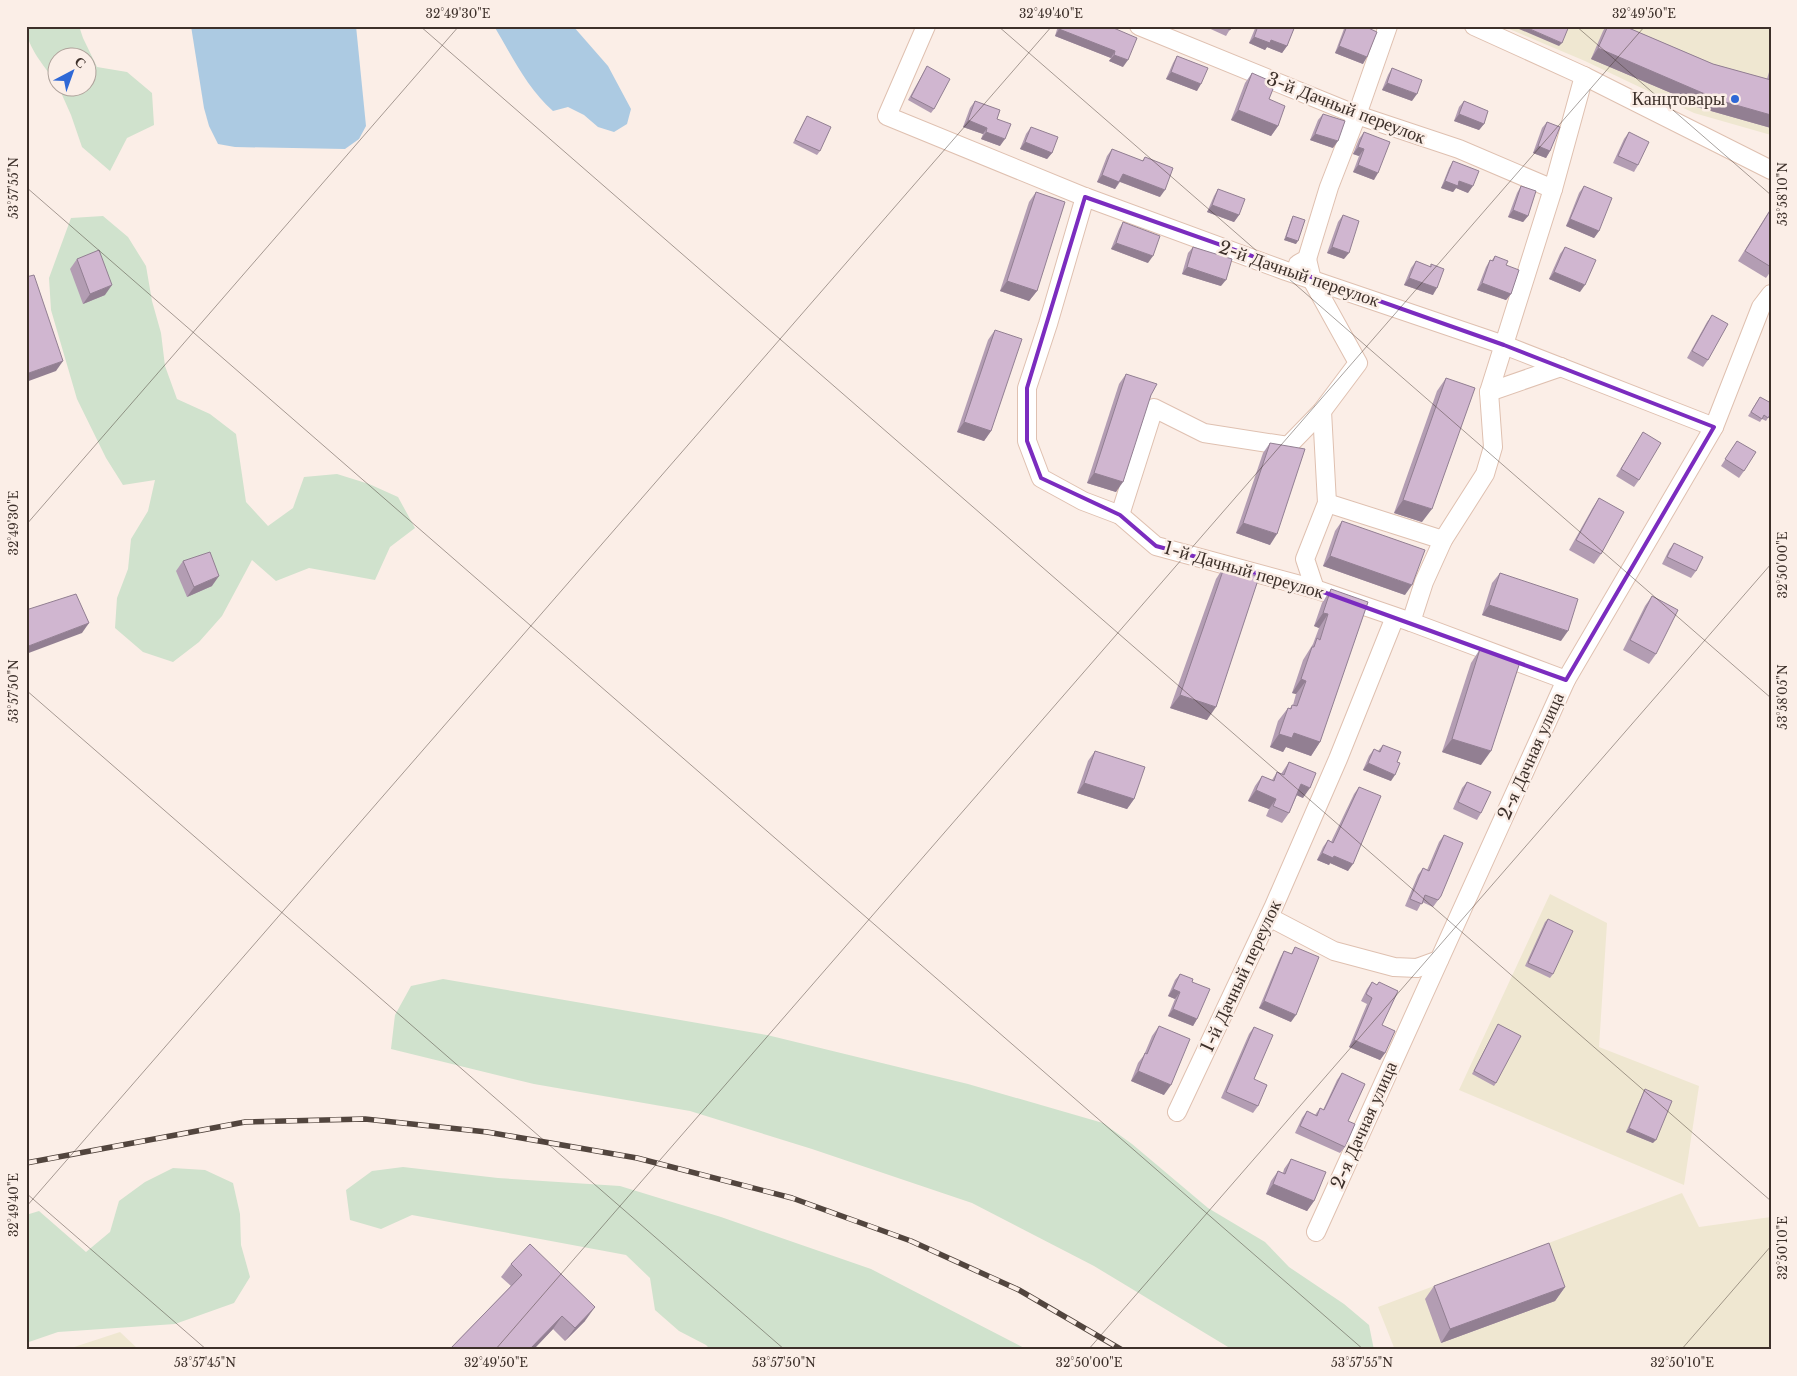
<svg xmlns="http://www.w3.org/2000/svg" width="1797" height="1376" font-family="'Libre Baskerville',serif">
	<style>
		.industrial { fill: #efe7d1 }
		.green { fill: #d0e2cd }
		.water { fill: #accae2 }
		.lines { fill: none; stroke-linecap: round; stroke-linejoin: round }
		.minor-casing { stroke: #dfc0b0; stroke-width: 20 }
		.minor { stroke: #fff; stroke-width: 18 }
		.rail-casing { stroke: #52453e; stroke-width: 5.5 }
		.rail { stroke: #fbeee7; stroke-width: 4; stroke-dasharray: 11; stroke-linecap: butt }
		.wall { fill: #b39db3 }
		.shaded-wall { fill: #927f92 }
		.building { fill: #d0b6d0; stroke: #927f92 }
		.marked { fill: none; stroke: #7b2cbf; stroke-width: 4; stroke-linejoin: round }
		.ticks { fill: none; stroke: #3d302a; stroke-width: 1; stroke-opacity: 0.45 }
		.poi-dot { fill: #2f68d6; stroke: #fbeee7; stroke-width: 2 }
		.labels { text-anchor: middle; stroke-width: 5; stroke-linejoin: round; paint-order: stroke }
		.poi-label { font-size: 18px; fill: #3d302a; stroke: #fbeee7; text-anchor: end }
		.street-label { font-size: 18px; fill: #3d302a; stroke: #fbeee7 }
		.neatline { fill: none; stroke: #3d302a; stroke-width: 2 }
		.ticks-label { font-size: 12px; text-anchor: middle; fill: #3d302a }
	</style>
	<rect width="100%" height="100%" fill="#fbeee7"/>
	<!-- industrial -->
	<g class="industrial">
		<polygon points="1502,26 1771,26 1771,135 1694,113 1585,61"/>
		<polygon points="1550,894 1607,923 1599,1047 1699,1086 1684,1185 1459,1090"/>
		<polygon points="1682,1193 1699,1227 1771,1217 1771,1350 1395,1350 1378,1307"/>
		<polygon points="120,1332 139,1350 65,1350"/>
	</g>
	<!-- green -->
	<g class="green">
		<path d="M26,26H79L83,38L97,67L127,72L152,93L154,125L127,138L110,171L82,147L71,115L59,88H88V58H58L57,85C47,68 26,48 26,26Z"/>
		<polygon points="103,216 128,237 146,266 152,301 161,333 165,366 177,399 210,414 236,434 246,502 268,526 293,508 304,477 337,474 369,484 398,497 415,528 390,547 375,580 309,568 276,581 252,560 222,616 199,642 173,662 143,652 115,628 117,598 128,569 131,539 148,511 155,480 123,485 106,458 77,399 51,310 49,278 71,218"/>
		<polygon points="443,979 767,1035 968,1084 1103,1123 1132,1144 1208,1208 1265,1242 1289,1267 1344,1304 1369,1325 1374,1350 1233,1350 1094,1266 972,1203 812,1149 690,1111 534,1084 391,1049 395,1015 411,986"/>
		<polygon points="403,1167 498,1178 620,1186 721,1217 871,1269 1028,1350 711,1350 706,1345 679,1331 655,1310 650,1278 626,1255 412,1215 381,1229 350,1220 346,1190 372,1171"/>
		<polygon points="173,1168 205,1170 233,1183 240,1214 241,1245 250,1277 234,1303 175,1324 58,1332 26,1343 26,1215 39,1211 86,1252 110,1232 119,1201 145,1182"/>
	</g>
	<!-- water -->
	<g class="water">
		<polygon points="191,26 356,26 366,126 359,139 345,149 235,147 218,144 209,126 204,108"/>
		<path d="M494,26H573L608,66L631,109L627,124L614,132L598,127L584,115L568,107L553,111C527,88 512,56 494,26Z"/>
	</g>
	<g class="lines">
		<!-- minor casing -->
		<g class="minor-casing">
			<g id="minor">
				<polyline points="926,26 887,116 1085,197 1286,271 1504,345 1714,427"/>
				<polyline points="1139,26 1357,115 1459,149 1553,189"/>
				<polyline points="1474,26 1584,76 1771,170"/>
				<polyline points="1085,197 1048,324 1027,388 1027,441 1041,478 1083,501 1120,515 1156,546 1315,589 1411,622 1566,680"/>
				<polyline points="1298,264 1307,259 1329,187 1357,115 1388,26"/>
				<polyline points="1489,392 1561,367"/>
				<polyline points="1327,503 1443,540"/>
				<polyline points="1120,515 1154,408 1204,433 1288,446 1322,411 1358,363 1312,280 1307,259"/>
				<polyline points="1315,589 1305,559 1327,503 1322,411"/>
				<polyline points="1411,622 1424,582 1443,540 1485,474 1493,447 1489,392 1553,189 1584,76"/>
				<polyline points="1269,917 1334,951 1394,967 1417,968 1439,960"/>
				<polyline points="1177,1112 1274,906 1338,759 1395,617"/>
				<polyline points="1316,1232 1566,680 1714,427 1761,307 1771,294"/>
			</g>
		</g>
		<!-- minor -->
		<use href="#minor" class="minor"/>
		<!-- rail casing -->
		<g class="rail-casing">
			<polyline id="rail" points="26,1163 245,1122 365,1119 487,1132 637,1158 792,1198 911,1241 1019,1290 1122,1350"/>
		</g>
		<!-- rail -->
		<use href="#rail" class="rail"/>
	</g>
	<!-- wall -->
	<g class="wall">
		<polygon points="1058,26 1109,26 1123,67 1109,61 1111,58 1055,36"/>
		<polygon points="1204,26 1232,26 1226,36"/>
		<polygon points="1256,26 1295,26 1287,46 1282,53 1267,47 1265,50 1249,43"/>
		<polygon points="1345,26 1364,26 1363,64 1335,53"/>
		<polygon points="1606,26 1624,26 1713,64 1767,79 1771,65 1771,128 1697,107 1697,104 1591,59 1603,31"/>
		<polygon points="1177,56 1197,91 1166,79 1173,63"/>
		<polygon points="927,66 934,109 931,113 908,100"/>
		<polygon points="1392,68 1412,101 1382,90 1388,75"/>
		<polygon points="1252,73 1266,86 1269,99 1278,126 1271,136 1231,120 1245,83"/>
		<polygon points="975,101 997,119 1000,146 981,139 983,134 963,127 970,108"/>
		<polygon points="1464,101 1484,124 1479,130 1454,121 1459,107"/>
		<polygon points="1323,114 1333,148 1310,140 1318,120"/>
		<polygon points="807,116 820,151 817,155 793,143"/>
		<polygon points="1547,122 1550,151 1546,158 1533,153 1542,128"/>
		<polygon points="1031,127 1052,153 1047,159 1020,149 1026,134"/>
		<polygon points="1364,132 1374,180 1353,172 1359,156 1353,154 1359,139"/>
		<polygon points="1629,132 1638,165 1634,172 1613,163 1624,139"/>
		<polygon points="1112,149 1142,161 1145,157 1160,197 1120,182 1115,189 1097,182 1107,156"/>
		<polygon points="1453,161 1468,193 1456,188 1453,192 1441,188 1449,168"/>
		<polygon points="1521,186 1528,216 1523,222 1508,217 1517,193"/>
		<polygon points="1584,186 1599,231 1594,238 1566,226 1579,193"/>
		<polygon points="1218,189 1239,215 1234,222 1207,212 1214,196"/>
		<polygon points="1036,192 1037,291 1029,301 1000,291 1029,202"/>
		<polygon points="1771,208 1771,271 1766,278 1738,261"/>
		<polygon points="1343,215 1344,259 1327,253 1338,222"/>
		<polygon points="1293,216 1296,244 1284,240 1291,220"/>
		<polygon points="1123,222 1148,263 1111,249 1119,229"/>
		<polygon points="1193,247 1221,286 1182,274 1188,253"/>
		<polygon points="1565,247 1580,292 1549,279 1560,254"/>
		<polygon points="1495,256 1506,265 1511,294 1506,300 1477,290 1486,267 1490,260 1492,260"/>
		<polygon points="77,259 105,295 83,304 70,269"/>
		<polygon points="1416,261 1430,267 1431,264 1433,295 1404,285 1411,268"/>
		<polygon points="1712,315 1708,360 1703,367 1687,358 1707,322"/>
		<polygon points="995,330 991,431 984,441 957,432 988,340"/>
		<polygon points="1126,374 1151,395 1116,492 1087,483 1119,384"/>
		<polygon points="1446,378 1422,522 1394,513 1437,391"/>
		<polygon points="1758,400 1771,413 1766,421 1762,419 1760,422 1748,416"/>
		<polygon points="1643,432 1639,480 1634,487 1616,476"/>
		<polygon points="1737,441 1744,471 1739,478 1721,466"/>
		<polygon points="1270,443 1270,545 1236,533 1263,453"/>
		<polygon points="1599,498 1601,554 1594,564 1569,550 1592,509"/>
		<polygon points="1342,521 1405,595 1323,566 1335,531"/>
		<polygon points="1674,543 1696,571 1691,578 1662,564 1669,550"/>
		<polygon points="183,561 212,586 187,597 176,571"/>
		<polygon points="1225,565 1207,720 1170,708 1216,579"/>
		<polygon points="1500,573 1561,641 1482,615 1492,583"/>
		<polygon points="1331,589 1320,742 1311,756 1286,747 1283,752 1270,747 1278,721 1288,708 1290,708 1293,705 1296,694 1292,693 1303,660 1313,644 1319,628 1314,626 1322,603"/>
		<polygon points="1652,596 1656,654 1649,664 1623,650 1645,606"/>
		<polygon points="1480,649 1481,765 1442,752 1471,663"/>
		<polygon points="1383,745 1391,781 1363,770 1369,756 1374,749 1378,751"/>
		<polygon points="1095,751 1134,799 1127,809 1077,793 1088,761"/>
		<polygon points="1289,762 1303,798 1297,795 1289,813 1282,823 1266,816 1269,809 1248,801 1255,786 1262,776 1272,780 1277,772 1281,774"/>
		<polygon points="1467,782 1481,813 1477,820 1453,809 1462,788"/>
		<polygon points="1359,787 1348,871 1330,863 1329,865 1317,860 1323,847 1328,840 1331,842 1354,794"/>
		<polygon points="1444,835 1441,896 1433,907 1422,902 1417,911 1405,906 1418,875 1423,868 1427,870 1439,842"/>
		<polygon points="1548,919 1553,974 1550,978 1525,966 1545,922"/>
		<polygon points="1295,947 1291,1022 1259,1008 1280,958 1284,951 1291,954"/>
		<polygon points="1180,974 1197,1019 1193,1026 1168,1016 1175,999 1168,996 1175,980"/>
		<polygon points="1372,982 1377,985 1379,982 1382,1025 1385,1053 1380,1060 1349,1047 1367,1004 1361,1001 1367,989"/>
		<polygon points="1498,1024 1496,1083 1494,1086 1472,1074"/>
		<polygon points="1159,1026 1164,1095 1131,1081 1138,1063 1144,1055 1152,1036"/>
		<polygon points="1254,1027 1254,1079 1258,1106 1253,1113 1221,1098 1249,1034"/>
		<polygon points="1342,1073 1348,1121 1345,1147 1340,1153 1295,1133 1302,1118 1307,1111 1315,1115 1320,1108 1323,1110 1337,1080"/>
		<polygon points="1645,1089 1653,1143 1626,1132 1643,1093"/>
		<polygon points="1291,1159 1314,1201 1307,1211 1266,1194 1271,1181 1278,1171 1283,1173 1284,1169"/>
		<polygon points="511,1264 585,1321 565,1341 553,1329 533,1350 449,1350 511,1286 501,1277"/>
		<polygon points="1434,1286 1565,1287 1555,1301 1441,1343 1425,1299"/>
	</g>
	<!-- shaded-wall -->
	<g class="shaded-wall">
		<polygon points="1512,26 1523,26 1562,43 1559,46"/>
		<polygon points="1059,29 1115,51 1111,58 1055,36"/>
		<polygon points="1254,37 1271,40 1287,46 1282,53 1267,47 1265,50 1249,43"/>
		<polygon points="1339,46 1367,57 1363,64 1335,53"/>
		<polygon points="1598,48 1705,94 1697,104 1591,59"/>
		<polygon points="1114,55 1128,60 1123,67 1109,61"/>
		<polygon points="1171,72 1201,84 1197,91 1166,79"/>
		<polygon points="1387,83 1417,94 1412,101 1382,90"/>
		<polygon points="1704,96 1771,115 1771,128 1697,107"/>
		<polygon points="1238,110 1278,126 1271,136 1231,120"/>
		<polygon points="1459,114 1484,124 1479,130 1454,121"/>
		<polygon points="968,120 987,128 983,134 963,127"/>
		<polygon points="986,132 1005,139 1000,146 981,139"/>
		<polygon points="1315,134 1338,141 1333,148 1310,140"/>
		<polygon points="1025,142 1052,153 1047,159 1020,149"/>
		<polygon points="1538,146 1550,151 1546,158 1533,153"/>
		<polygon points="1358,147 1364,149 1359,156 1353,154"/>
		<polygon points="1358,165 1378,173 1374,180 1353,172"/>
		<polygon points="1123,174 1165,190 1160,197 1118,181"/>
		<polygon points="1102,175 1119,182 1115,189 1097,182"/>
		<polygon points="1445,181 1459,181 1473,186 1468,193 1456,188 1453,192 1441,188"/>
		<polygon points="1212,205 1239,215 1234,222 1207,212"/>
		<polygon points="1513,210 1528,216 1523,222 1508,217"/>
		<polygon points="1570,219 1599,231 1594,238 1566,226"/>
		<polygon points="1286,237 1298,241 1296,244 1284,240"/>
		<polygon points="1116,243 1153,256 1148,263 1111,249"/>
		<polygon points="1332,247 1349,253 1344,259 1327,253"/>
		<polygon points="1187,267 1226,280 1221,286 1182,274"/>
		<polygon points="1554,272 1585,285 1580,292 1549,279"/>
		<polygon points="1409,278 1437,288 1433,295 1404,285"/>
		<polygon points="1007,281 1037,291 1029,301 1000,291"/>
		<polygon points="1482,283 1511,294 1506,300 1477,290"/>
		<polygon points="112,285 105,295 83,304 90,294"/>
		<polygon points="63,361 56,371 26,382 26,374"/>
		<polygon points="964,422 991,431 984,441 957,432"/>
		<polygon points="1094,473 1123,482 1116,492 1087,483"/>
		<polygon points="1403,500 1432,509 1422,522 1394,513"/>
		<polygon points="1243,523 1277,534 1270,545 1236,533"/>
		<polygon points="1330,556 1412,585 1405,595 1323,566"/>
		<polygon points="219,576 212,586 187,597 194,587"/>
		<polygon points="1489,605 1568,631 1561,641 1482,615"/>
		<polygon points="1323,613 1328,614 1319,628 1314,626"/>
		<polygon points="89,623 82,633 26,654 26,647"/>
		<polygon points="1301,679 1306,681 1296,694 1292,693"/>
		<polygon points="1180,695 1216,707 1207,720 1170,708"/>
		<polygon points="1294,733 1320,742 1311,756 1286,747 1283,752 1270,747 1279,734"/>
		<polygon points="1452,739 1491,751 1481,765 1442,752"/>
		<polygon points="1368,763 1395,775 1391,781 1363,770"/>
		<polygon points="1084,783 1134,799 1127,809 1077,793"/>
		<polygon points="1301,784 1310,788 1303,798 1294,794"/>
		<polygon points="1256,790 1276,799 1269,809 1248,801"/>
		<polygon points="1322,853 1334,856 1353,864 1348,871 1330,863 1329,865 1317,860"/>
		<polygon points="1173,989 1180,992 1175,999 1168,996"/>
		<polygon points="1264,1001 1296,1015 1291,1022 1259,1008"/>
		<polygon points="1173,1009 1197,1019 1193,1026 1168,1016"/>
		<polygon points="1354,1040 1385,1053 1380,1060 1349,1047"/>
		<polygon points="1138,1071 1171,1085 1164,1095 1131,1081"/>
		<polygon points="1629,1128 1656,1140 1653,1143 1626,1132"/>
		<polygon points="1273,1184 1314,1201 1307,1211 1266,1194"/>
		<polygon points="1565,1287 1555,1301 1441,1343 1450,1329"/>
		<polygon points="595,1307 585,1321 565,1341 575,1328"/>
		<polygon points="562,1316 553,1329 533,1350 529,1350"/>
	</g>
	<!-- building -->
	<g class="building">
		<polygon points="1060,26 1109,26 1137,38 1128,60 1114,55 1115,51 1059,29"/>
		<polygon points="1223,26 1232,26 1230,30"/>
		<polygon points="1258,26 1295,26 1287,46 1271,40 1270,43 1254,37"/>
		<polygon points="1347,26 1364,26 1377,32 1367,57 1339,46"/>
		<polygon points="1523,26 1569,26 1562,43"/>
		<polygon points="1608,26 1624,26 1713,64 1771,80 1771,115 1704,96 1705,94 1598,48"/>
		<polygon points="1177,56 1208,68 1201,84 1171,72"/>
		<polygon points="927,66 950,79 934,109 911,97"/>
		<polygon points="1392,68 1422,80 1417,94 1387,83"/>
		<polygon points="1252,73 1268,80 1266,86 1273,89 1269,99 1285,106 1278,126 1238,110"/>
		<polygon points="975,101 1000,110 997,119 1011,124 1005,139 986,132 987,128 968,120"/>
		<polygon points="1464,101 1488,111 1484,124 1459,114"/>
		<polygon points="1323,114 1345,121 1338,141 1315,134"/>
		<polygon points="807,116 831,127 820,151 795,140"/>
		<polygon points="1547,122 1560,127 1550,151 1538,146"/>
		<polygon points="1031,127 1058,137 1052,153 1025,142"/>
		<polygon points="1364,132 1390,142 1378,173 1358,165 1364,149 1358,147"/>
		<polygon points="1629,132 1649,142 1638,165 1618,156"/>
		<polygon points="1112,149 1143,161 1145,157 1173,168 1165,190 1123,174 1119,182 1102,175"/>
		<polygon points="1453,161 1479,171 1473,186 1459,181 1458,186 1445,181"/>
		<polygon points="1521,186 1536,191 1528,216 1513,210"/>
		<polygon points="1584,186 1612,198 1599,231 1570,219"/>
		<polygon points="1218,189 1245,199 1239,215 1212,205"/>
		<polygon points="1036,192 1065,202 1037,291 1007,281"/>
		<polygon points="1771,209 1770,251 1771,267 1745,251"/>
		<polygon points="1343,215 1359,221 1349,253 1332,247"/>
		<polygon points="1293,216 1305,220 1298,241 1286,237"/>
		<polygon points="1123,222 1160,236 1153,256 1116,243"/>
		<polygon points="1193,247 1232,259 1226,280 1187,267"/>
		<polygon points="1565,247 1596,260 1585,285 1554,272"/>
		<polygon points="99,250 112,285 90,294 77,259"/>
		<polygon points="1495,256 1508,261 1506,265 1519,270 1511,294 1482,283 1490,260 1493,261"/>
		<polygon points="1416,261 1431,267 1431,264 1444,269 1437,288 1409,278"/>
		<polygon points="34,275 63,361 26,374 26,277"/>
		<polygon points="1712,315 1728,324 1708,360 1692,351"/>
		<polygon points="995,330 1022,339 991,431 964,422"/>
		<polygon points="1126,374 1157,384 1151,395 1123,482 1094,473"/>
		<polygon points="1446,378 1475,388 1432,509 1403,500"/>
		<polygon points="1760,397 1771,403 1771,413 1768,418 1764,415 1762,419 1751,412"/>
		<polygon points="1643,432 1661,443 1639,480 1621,469"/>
		<polygon points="1737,441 1756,452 1744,471 1725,459"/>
		<polygon points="1270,443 1305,449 1277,534 1243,523"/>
		<polygon points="1599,498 1624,512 1601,554 1576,540"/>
		<polygon points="1342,521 1425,550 1412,585 1330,556"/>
		<polygon points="1674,543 1703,557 1696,571 1667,557"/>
		<polygon points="210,552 219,576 194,587 183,561"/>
		<polygon points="1225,565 1259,577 1216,707 1180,695"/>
		<polygon points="1500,573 1578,599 1568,631 1489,605"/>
		<polygon points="1331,589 1368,602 1320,742 1294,733 1292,738 1279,734 1288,708 1291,709 1292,705 1297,706 1306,681 1301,679 1312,647 1314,647 1317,638 1320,640 1328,614 1323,613"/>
		<polygon points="76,594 89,623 26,647 26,610"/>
		<polygon points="1652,596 1678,610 1656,654 1630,640"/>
		<polygon points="1480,649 1520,662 1491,751 1452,739"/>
		<polygon points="1383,745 1401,752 1397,762 1400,763 1395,775 1368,763 1374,749 1380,752"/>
		<polygon points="1095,751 1145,767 1134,799 1084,783"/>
		<polygon points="1289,762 1316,773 1310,788 1301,784 1289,813 1273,806 1276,799 1256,790 1262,776 1274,781 1277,772 1284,775"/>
		<polygon points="1467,782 1491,792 1481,813 1458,802"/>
		<polygon points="1359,787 1381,796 1353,864 1334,856 1333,858 1322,853 1328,840 1333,843"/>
		<polygon points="1444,835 1463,843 1441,896 1438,900 1425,895 1422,904 1410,899 1423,868 1429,871"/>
		<polygon points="1548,919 1573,931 1553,974 1528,963"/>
		<polygon points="1295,947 1319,957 1296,1015 1264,1001 1284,951 1292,954"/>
		<polygon points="1180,974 1193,979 1192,982 1210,989 1197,1019 1173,1009 1180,992 1173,989"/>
		<polygon points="1372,982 1377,985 1379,982 1398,991 1382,1025 1395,1031 1385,1053 1354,1040 1372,998 1366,994"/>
		<polygon points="1498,1024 1521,1036 1496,1083 1474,1071"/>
		<polygon points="1159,1026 1190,1039 1171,1085 1138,1071 1145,1053 1147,1054"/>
		<polygon points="1254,1027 1273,1035 1254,1079 1267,1085 1258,1106 1226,1092"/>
		<polygon points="1342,1073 1365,1084 1348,1121 1355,1124 1345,1147 1300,1126 1307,1111 1317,1116 1320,1108 1324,1110"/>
		<polygon points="1645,1089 1672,1101 1656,1140 1629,1128"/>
		<polygon points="1291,1159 1326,1172 1314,1201 1273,1184 1278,1171 1285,1174"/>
		<polygon points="1549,1243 1565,1287 1450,1329 1434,1286"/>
		<polygon points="530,1244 595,1307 575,1328 562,1316 529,1350 449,1350 522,1275 511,1264"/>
	</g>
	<!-- marked area -->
	<path class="marked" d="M1085,197L1504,345L1714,427L1566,680L1315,589L1156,546L1120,515L1041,478L1027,441V388Z"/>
	<!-- ticks -->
	<path class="ticks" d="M420,26L1771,1201M998,26L1771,698M1576,26L1771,195M26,187L1364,1350M26,525L459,26M26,690L785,1350M26,1193L207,1350M26,1207L1052,26M495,1350L1645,26M1088,1350L1771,564M1681,1350L1771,1246"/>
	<!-- markers -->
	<circle class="poi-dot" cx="1735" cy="99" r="5"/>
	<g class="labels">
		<!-- poi labels -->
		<g class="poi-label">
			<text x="1725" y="105">Канцтовары</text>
		</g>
		<!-- street labels -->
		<g class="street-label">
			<text transform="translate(1346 108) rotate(21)" y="6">3-й Дачный переулок</text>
			<text transform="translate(1299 274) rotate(19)" y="6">2-й Дачный переулок</text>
			<text transform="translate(1244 570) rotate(16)" y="6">1-й Дачный переулок</text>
			<text transform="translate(1531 756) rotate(-66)" y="6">2-я Дачная улица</text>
			<text transform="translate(1241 976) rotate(-65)" y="6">1-й Дачный переулок</text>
			<text transform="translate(1364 1125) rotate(-66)" y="6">2-я Дачная улица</text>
		</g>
	</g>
	<!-- border -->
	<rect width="1797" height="1376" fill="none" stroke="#fbeee7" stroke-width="55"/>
	<!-- north arrow -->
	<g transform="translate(72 72) rotate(41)"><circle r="24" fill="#fbeee7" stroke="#afa29b"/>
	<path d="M0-4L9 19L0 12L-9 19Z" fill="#2f68d6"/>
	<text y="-8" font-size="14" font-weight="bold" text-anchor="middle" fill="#3d302a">С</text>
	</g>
	<rect x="28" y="28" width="1742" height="1320" class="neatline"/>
	<g class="ticks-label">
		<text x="458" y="18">32°49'30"E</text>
		<text x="1051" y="18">32°49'40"E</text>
		<text x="1644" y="18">32°49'50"E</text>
		<text transform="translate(14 188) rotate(-90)" y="4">53°57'55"N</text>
		<text transform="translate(1783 194) rotate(-90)" y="4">53°58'10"N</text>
		<text transform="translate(14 523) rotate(-90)" y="4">32°49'30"E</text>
		<text transform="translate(1783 565) rotate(-90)" y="4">32°50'00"E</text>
		<text transform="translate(14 691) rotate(-90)" y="4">53°57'50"N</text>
		<text transform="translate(1783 697) rotate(-90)" y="4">53°58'05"N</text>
		<text transform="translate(14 1205) rotate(-90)" y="4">32°49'40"E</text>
		<text transform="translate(1783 1248) rotate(-90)" y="4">32°50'10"E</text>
		<text x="205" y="1367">53°57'45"N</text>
		<text x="496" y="1367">32°49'50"E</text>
		<text x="784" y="1367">53°57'50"N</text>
		<text x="1089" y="1367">32°50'00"E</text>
		<text x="1362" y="1367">53°57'55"N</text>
		<text x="1682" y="1367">32°50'10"E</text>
	</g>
</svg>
